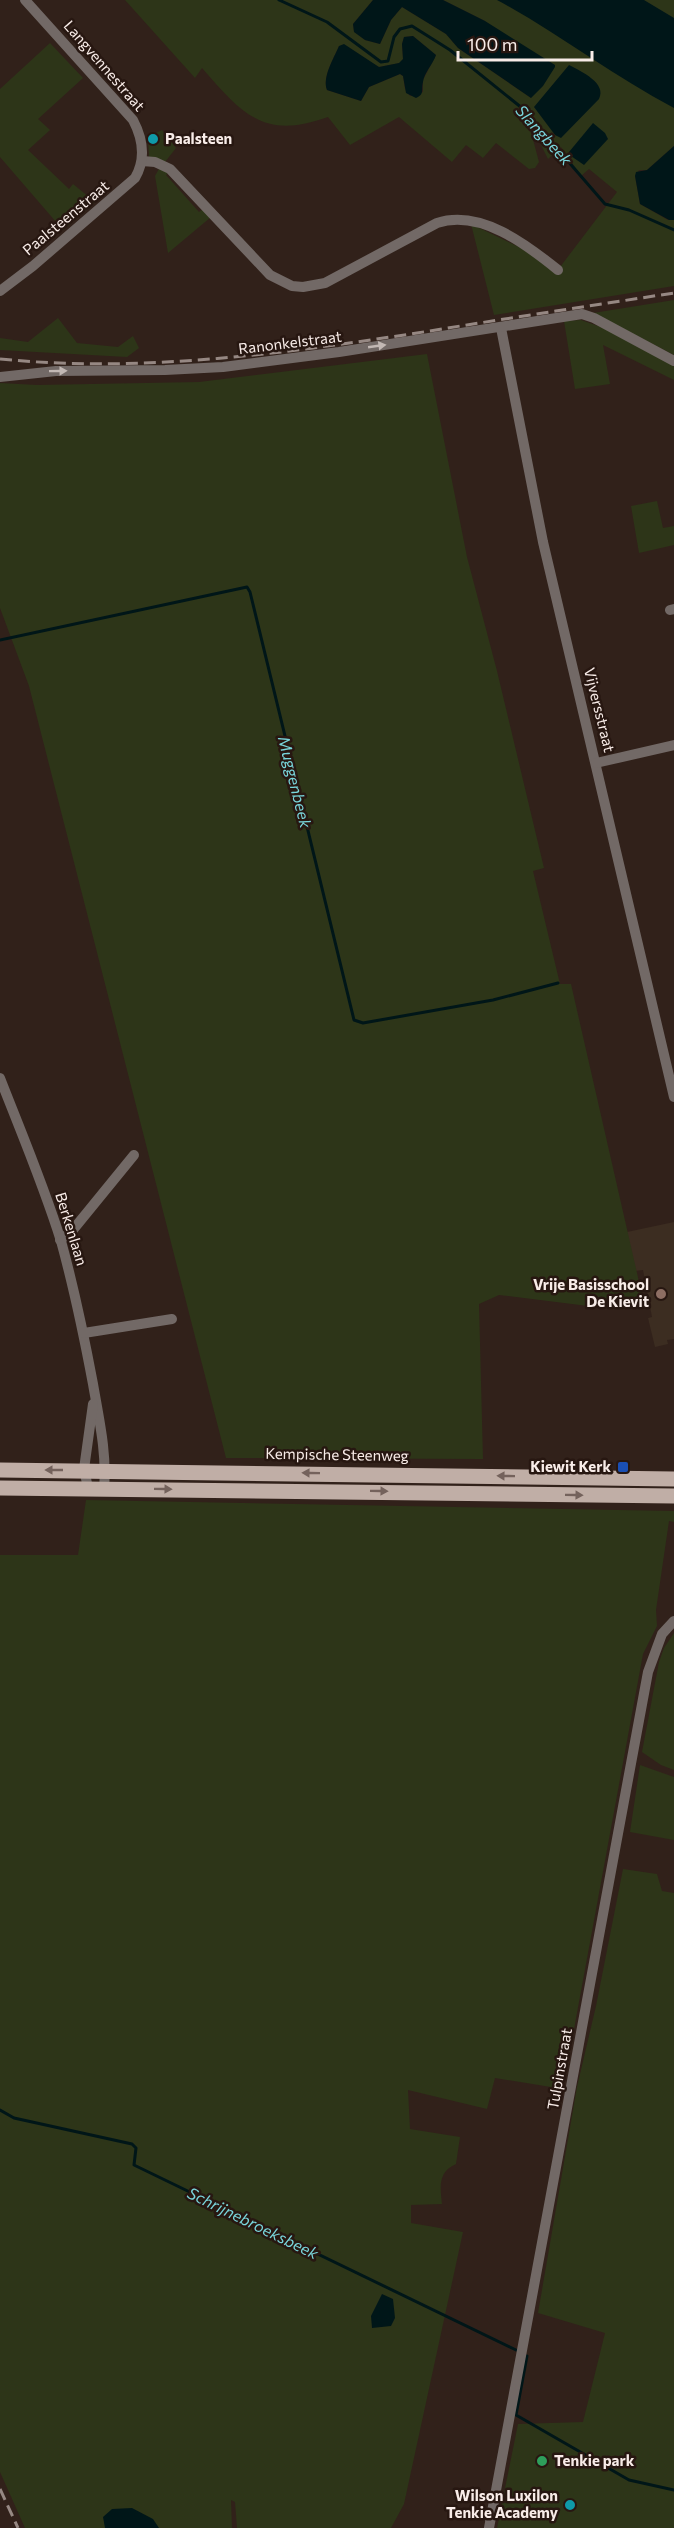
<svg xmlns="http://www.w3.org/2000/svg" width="674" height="2528" font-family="Commissioner,sans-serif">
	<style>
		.education { fill: #3c2d21 }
		.green { fill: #2d3518; fill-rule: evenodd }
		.water { fill: #001618 }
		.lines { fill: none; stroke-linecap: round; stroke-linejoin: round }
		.stream { stroke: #001618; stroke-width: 3 }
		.minor { stroke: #726966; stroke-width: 10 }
		.primary { stroke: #c0aea6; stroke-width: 15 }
		.rail { stroke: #968883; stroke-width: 3; stroke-dasharray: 12 6; stroke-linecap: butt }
		.oneway { fill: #c2b8b4 }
		.oneway2 { fill: #74625c }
		.culture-dot { fill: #0f9aa8; stroke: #271711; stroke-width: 2 }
		.education-dot { fill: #8d6e63; stroke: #271711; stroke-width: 2 }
		.transit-dot { fill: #1a4fb4; stroke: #271711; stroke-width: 2 }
		.leisure-dot { fill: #2e9e5b; stroke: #271711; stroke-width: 2 }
		.labels { text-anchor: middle; stroke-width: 5; stroke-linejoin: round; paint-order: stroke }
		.street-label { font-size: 15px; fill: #f8ece8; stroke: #271711 }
		.poi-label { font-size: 15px; font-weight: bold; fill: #f8ece8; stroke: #271711; text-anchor: end }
		.water-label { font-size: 16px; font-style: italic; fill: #79d5db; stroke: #271711 }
	</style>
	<rect width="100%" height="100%" fill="#31211a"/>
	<!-- education -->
	<polygon class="education" points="674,1222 674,1339 667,1340 668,1344 655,1347 648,1318 652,1317 643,1270 635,1271 627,1232"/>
	<!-- green -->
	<g class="green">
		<path d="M125,0H373L353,24L354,31L365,40L380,44L391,20L402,7L446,34L458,48L531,98L485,21L443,0H674V146L647,170H639L635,176L640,204L668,220H674V286L494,315L471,224L525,250L557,271L617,192L589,169L581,176L561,147L548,159L533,129L531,132L539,162L535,168L529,169L496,143L483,158L466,145L452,162L399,117L350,145L328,117C264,140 243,115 202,68L195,78ZM413,36L436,55L423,80V92L410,96L405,89L403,76L400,74L369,87L361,101L327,90C322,77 334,58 339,46L379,67L400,63L403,59L402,44L404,37Z"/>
		<polygon points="50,43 83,78 38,119 50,130 28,150 69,189 73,184 95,202 63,230 0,157 0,89"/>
		<polygon points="162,130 176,148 165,162 149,157 148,137"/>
		<polygon points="160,167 169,172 166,175 199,212 203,209 211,217 168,253 155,176"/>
		<polygon points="674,300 674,355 593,313"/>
		<polygon points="58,318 77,343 118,347 133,336 139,348 127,357 0,350 0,338 28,342"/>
		<polygon points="581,320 612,331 674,365 674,380 603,345 610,384 575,389 564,321"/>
		<polygon points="427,354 467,557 497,671 544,868 533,871 560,984 571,984 645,1308 612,1309 499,1295 479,1304 483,1459 226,1458 29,686 0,608 0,383 37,385 199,382"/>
		<polygon points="657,501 663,528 674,526 674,545 639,553 631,506"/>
		<path d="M86,1500L674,1511V1522L669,1521L656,1610L657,1626L643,1654L563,2089L495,2078L487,2109L408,2090L410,2129L460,2137L456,2164C438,2172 440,2186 442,2204L411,2205V2223L463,2232L404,2504L391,2528H237L235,2502L231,2500L232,2528H25L0,2472V1555H78Z"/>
		<polygon points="674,1633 674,1770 661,1765 642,1752 659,1662 664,1648"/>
		<polygon points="640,1765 674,1777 674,1840 630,1832"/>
		<polygon points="623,1869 657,1874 662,1891 674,1893 674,2528 497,2528 518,2424 583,2422 605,2333 538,2313 577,2087 596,2006"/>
	</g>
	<!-- water -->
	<g class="water">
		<polygon points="373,0 443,0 485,21 555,65 555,67 543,86 531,98 458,48 446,34 402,7 391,20 380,44 365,40 354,32 353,24"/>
		<path d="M497,0H644L674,18V108C613,76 558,33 497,0Z"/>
		<path d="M413,36L436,55C433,64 424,73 423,82C421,90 425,94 416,98L406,93L403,76L400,74L369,87L361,101L327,90C322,77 334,58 339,46L344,44L379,67L399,63L403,59L402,44L404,37Z"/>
		<path d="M569,65C582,72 607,83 599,99L561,138L555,135L534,107Z"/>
		<polygon points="593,123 605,133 608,139 584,165 571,156 569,152"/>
		<polygon points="674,146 674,220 669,220 640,204 635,176 636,172 647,170"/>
		<polygon points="382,2294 393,2299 395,2318 391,2326 372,2328 371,2316"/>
		<polygon points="132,2508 153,2519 159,2528 105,2528 103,2517 112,2509"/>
	</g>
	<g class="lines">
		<!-- stream -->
		<g class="stream">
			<polyline points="279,0 327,22 381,62 388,61 394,37 400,29 412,26 450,50 522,108 605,204 629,210 674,230"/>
			<polyline points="0,640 247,587 250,592 354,1020 363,1023 493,1000 558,983"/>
			<polyline points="0,2110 14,2118 132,2144 136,2148 134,2165 516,2350"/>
			<polyline points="527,2356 516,2415 629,2480 674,2490"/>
		</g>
		<!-- minor -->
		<g class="minor">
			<path d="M142,161L155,162L170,169L270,275L292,286L303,287L325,283L437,223C480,209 526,244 558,270"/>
			<path d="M0,291L33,266L135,178C146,159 143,139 133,120L25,0"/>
			<polyline points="501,328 543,542 674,1097"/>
			<polyline points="0,377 56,371 165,370 223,367 339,352 582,314 594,318 674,361"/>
			<polyline points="670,610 674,609"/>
			<polyline points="596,763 674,745"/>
			<path d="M0,1078C21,1132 44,1186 61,1241C74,1288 84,1336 93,1384C99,1419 107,1453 104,1488"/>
			<polyline points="60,1240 72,1231 134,1155"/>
			<polyline points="84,1333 172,1319"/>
			<polyline points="88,1488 84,1469 93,1404"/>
			<polyline points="489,2528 648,1672 662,1634 674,1621"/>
		</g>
		<!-- primary -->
		<g class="primary">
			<polyline points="0,1470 674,1479"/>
			<polyline points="0,1488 674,1496"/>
		</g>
		<!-- rail -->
		<g class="rail">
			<path d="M0,359C141,373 279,354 417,333C503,319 588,306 674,293"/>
			<polyline points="0,2489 18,2528"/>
		</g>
	</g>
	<!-- one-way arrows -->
	<defs><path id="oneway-solid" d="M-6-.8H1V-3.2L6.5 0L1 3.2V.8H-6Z" transform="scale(1.5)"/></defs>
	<g class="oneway">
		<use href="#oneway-solid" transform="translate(377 346) rotate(-8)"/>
		<use href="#oneway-solid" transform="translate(58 371) rotate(-1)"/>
	</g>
	<g class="oneway2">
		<use href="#oneway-solid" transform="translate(54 1470) rotate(180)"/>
		<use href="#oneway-solid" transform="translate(311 1473) rotate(-179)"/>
		<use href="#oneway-solid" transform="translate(506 1476) rotate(-179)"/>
		<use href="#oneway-solid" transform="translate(163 1489) rotate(1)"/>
		<use href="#oneway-solid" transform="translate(379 1491) rotate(1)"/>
		<use href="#oneway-solid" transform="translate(574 1495) rotate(1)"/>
	</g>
	<!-- markers -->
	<g class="culture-dot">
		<circle cx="153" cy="139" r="6"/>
		<circle cx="570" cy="2505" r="6"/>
	</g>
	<circle class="education-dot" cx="661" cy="1294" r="6"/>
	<rect class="transit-dot" x="617" y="1461" width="12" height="12" rx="3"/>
	<circle class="leisure-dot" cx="542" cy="2461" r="6"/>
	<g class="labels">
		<!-- street labels -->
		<g class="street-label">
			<text transform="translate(104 66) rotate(49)" y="5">Langvennestraat</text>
			<text transform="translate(66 218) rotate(-40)" y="5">Paalsteenstraat</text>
			<text transform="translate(290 343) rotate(-7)" y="5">Ranonkelstraat</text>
			<text transform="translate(599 710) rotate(76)" y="5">Vijversstraat</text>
			<text transform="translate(71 1229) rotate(73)" y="5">Berkenlaan</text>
			<text transform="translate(337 1455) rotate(1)" y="5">Kempische Steenweg</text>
			<text transform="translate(560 2069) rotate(-80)" y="5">Tulpinstraat</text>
		</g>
		<!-- poi labels -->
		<g class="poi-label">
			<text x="165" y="144" text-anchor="start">Paalsteen</text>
			<text x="649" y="1290">Vrije Basisschool<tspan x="649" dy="17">De Kievit</tspan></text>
			<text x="611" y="1472">Kiewit Kerk</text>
			<text x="554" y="2466" text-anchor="start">Tenkie park</text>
			<text x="558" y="2501">Wilson Luxilon<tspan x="558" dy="17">Tenkie Academy</tspan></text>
		</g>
		<!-- water labels -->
		<g class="water-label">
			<text transform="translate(544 135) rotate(48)" y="6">Slangbeek</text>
			<text transform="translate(295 782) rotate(76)" y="6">Muggenbeek</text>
			<text transform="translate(253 2223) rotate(26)" y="6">Schrijnebroeksbeek</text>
		</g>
	</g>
	<!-- scale -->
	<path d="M458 51v9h134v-9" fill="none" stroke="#f8ece8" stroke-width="3"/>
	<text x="467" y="51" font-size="18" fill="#f8ece8" stroke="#271711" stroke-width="4.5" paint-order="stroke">100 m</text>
</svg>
